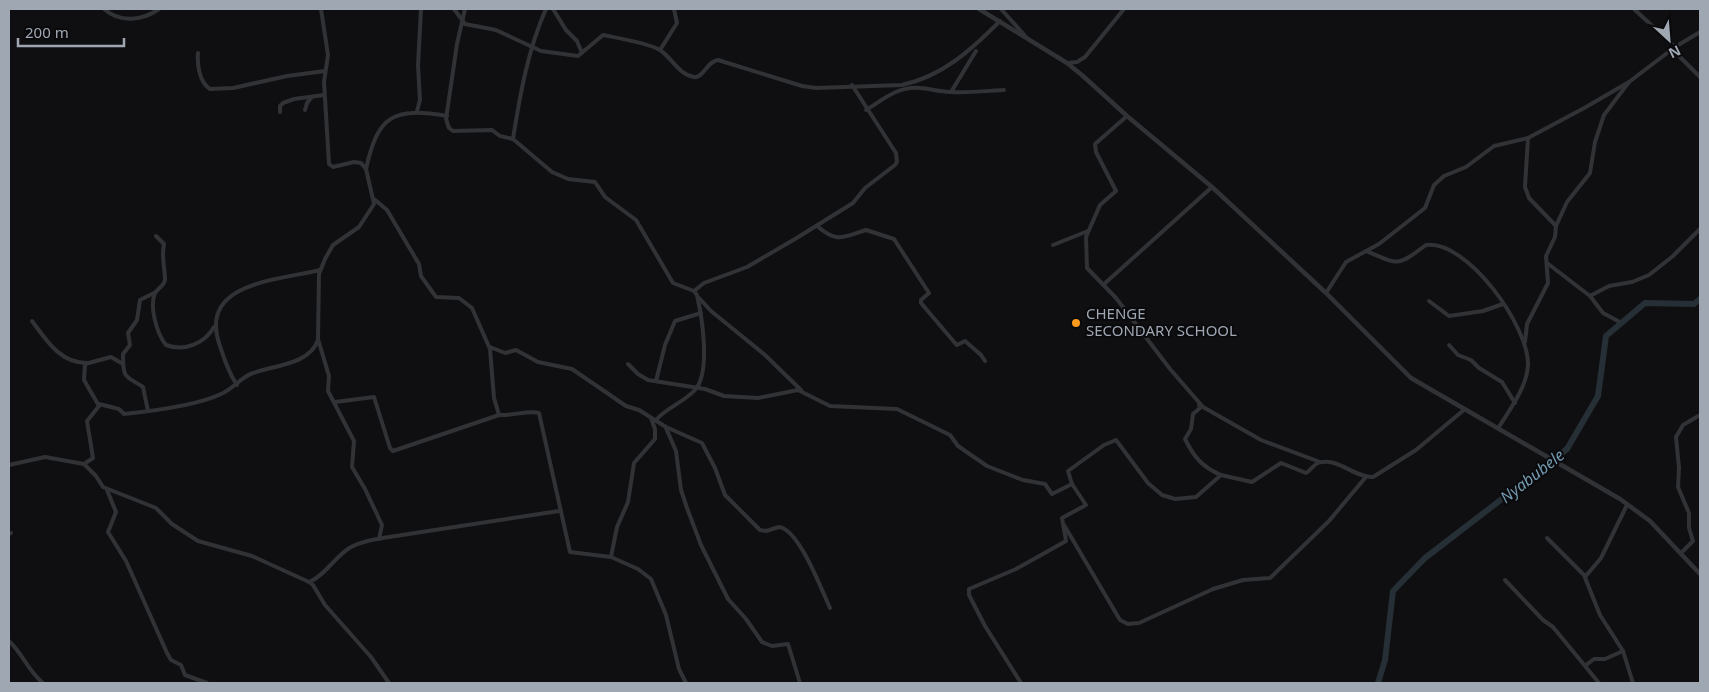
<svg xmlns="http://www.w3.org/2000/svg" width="1709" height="692" font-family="'Noto Sans',sans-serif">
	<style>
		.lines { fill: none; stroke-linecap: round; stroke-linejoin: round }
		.river { stroke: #252f35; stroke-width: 6 }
		.minor { stroke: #303236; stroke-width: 4 }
		.tertiary { stroke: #303236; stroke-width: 4.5 }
		.poi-dot { fill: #fb9b1d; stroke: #0a0a0c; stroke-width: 2 }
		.labels { text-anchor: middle; stroke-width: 4; stroke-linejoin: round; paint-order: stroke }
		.poi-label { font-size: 15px; fill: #9fa7b3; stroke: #0a0a0c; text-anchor: start }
		.water-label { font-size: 16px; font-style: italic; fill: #739ab0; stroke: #0a0a0c }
	</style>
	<rect width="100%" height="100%" fill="#0f0f11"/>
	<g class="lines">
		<!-- river -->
		<polyline class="river" points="1378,683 1385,660 1393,591 1425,558 1567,449 1598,396 1606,336 1645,303 1694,304 1700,299"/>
		<!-- minor -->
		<g class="minor">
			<path d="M104,9C120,23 142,21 159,9"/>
			<polyline points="321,9 328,55 324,82 329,164 333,167 354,162 361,163 366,169 374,204 359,227 333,245 325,259 319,274 318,339 329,376 328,391 354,441 352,467 365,489 382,525 379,539"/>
			<path d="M454,9L465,24L496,30L541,51L578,56L603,35C618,38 648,43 660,50C672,58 679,75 694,77C703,79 707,61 718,60L802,86L816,88L902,85C943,76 971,50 1000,21"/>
			<path d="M465,9L457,44L446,119L449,128L453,131L492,130L500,136L513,139L552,172L568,179L595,182L605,197L636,220L673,283L694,291L697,295C702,317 711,372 695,390C684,402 666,408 656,420"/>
			<polyline points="553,9 566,30 577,41 582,53"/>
			<polyline points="1001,9 1026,37"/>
			<polyline points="1634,9 1675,47"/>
			<polyline points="1672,49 1700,77"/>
			<polyline points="660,50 677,23 674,9"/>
			<path d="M198,53C197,64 199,82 210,89L233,88L287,76L325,71"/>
			<polyline points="1067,63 1077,62 1085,57 1124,9"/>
			<polyline points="951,92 976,51"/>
			<polyline points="305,110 307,103 311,98"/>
			<path d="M866,110C876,104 886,96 896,92C917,83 929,91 950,92C968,93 986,91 1004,90"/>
			<polyline points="417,111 420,100 418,66 421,9"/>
			<polyline points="280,112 280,106 283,103 294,99 324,95"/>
			<polyline points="1127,116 1095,144 1096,152 1116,191 1100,205 1086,237 1087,268 1116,298 1170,369 1203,407 1261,440 1320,462"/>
			<polyline points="1528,138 1525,187 1529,198 1556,226"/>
			<path d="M513,139C520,95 528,49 546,9"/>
			<path d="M366,169C378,115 393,107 447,116"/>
			<polyline points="374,199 387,210 419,264 421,276 436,297 459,298 472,308 490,349 494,398 499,415"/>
			<path d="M817,226C838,244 843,237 866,230L894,239L929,293L921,300V303L955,343L957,345L965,341L981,355L985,361"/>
			<path d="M156,236L164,244C161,257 165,268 165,280C164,286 158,288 155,293C149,307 157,334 166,345C185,352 205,343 214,327"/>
			<polyline points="1053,245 1088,231"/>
			<path d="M1366,251C1400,265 1396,267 1426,245C1468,240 1529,327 1528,365C1527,387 1510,409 1499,427"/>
			<polyline points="1547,263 1590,296 1603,313 1618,321"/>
			<polyline points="1103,285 1212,187"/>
			<polyline points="694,291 704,283 747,267 795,239 853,203 865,188 895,165 897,162 896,153 852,85"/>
			<polyline points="1326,293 1346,262 1379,244 1425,208 1434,185 1444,176 1466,167 1494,146 1528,138 1586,107 1629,82 1675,47 1700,32"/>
			<polyline points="1590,296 1609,286 1632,282 1649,275 1673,256 1700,229"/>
			<polyline points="699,298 711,311 765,355 801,390"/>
			<polyline points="1429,301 1449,316 1483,311 1503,304"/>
			<path d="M32,321C47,341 60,363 87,363"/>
			<polyline points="1525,342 1527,324 1548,283 1546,256 1555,237 1556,226 1567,202 1590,173 1595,142 1604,115 1629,82"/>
			<polyline points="1449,345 1458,355 1471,360 1479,368 1502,382 1515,403"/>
			<path d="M490,347L505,353L516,350L538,362L572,369L626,406L639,410L666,427L702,443L715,468L725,495L760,530L766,531L779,527C799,529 822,591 830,608"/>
			<polyline points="628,364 638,374 648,380 705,389 724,396 758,398 798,390 830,406 897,409 950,435 958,446 987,466 1023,480 1045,484 1052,494 1072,484"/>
			<polyline points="656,381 665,345 675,321 701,313"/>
			<path d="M237,385C228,372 224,358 219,343C199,282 280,280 320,270"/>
			<path d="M335,402L374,397L390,448L393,451L499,415C510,416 531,410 539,413L570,552L611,557L638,569L651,579L666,615L679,669L686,683"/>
			<path d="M99,404L119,409L124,414C153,411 196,406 221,394C233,389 241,377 253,373C275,365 309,365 318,340"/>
			<path d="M1199,404L1200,408L1193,414L1191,429L1185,439C1194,457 1202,467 1221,475"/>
			<path d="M148,411L143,387C125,375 123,380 123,354L130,345L128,333L137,320L140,300L156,292"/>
			<polyline points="666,428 676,451 681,490 687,508 701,545 728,599 746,619 762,642 772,646 788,644 800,683"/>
			<polyline points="84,464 93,458 87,421 99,406 84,380 85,364 111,357 123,364"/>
			<polyline points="9,465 45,457 84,464 96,476 103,487 156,508 172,524 198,541 252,556 309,582 313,585 325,605 371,657 389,683"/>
			<polyline points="107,490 116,512 108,532 126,561 167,653 171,660 181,665 185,675 207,683"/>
			<polyline points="1064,525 1120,620 1128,624 1139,623 1213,589 1243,580 1270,578 1329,521 1365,478"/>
			<polyline points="9,534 11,533"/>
			<polyline points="1547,538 1584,575 1600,615 1623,651 1633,683"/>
			<polyline points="1681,553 1693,541 1689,528 1689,513 1678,487 1679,468 1676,437 1683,425 1700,415"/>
			<polyline points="611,557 617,527 628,502 634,463 655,439 655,429 651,418"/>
			<polyline points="1585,577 1601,558 1627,505"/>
			<polyline points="1505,580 1543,620 1553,627 1599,683"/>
			<path d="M309,582C326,575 335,556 351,547C362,541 377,539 389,537L559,511"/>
			<path d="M9,641C23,654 28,671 43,683"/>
			<polyline points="1586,665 1594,659 1605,659 1623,651"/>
			<path d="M1021,683L985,626L969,595V589L1016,569L1066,541L1062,518L1086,505L1072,484L1068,471L1104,445L1116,440L1148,483L1162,495L1175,499L1196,497L1221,475L1252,482L1281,463L1306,473C1310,471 1313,465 1318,463C1336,456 1355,478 1373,477L1416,450L1465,409"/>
		</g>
		<!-- tertiary -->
		<polyline class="tertiary" points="979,9 1067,63 1083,76 1127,116 1212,187 1326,293 1411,378 1620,499 1650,521 1700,574"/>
	</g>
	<!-- markers -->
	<circle class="poi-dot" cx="1076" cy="323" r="5"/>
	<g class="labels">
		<!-- poi labels -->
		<g class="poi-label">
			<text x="1086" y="319">CHENGE<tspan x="1086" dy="17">SECONDARY SCHOOL</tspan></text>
		</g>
		<!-- water labels -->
		<g class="water-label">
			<text transform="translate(1532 476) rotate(-38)" y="6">Nyabubele</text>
		</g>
	</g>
	<!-- border -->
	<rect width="1709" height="692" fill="none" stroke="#9fa7b3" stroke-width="20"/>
	<!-- north arrow -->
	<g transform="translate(1669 40) rotate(154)" stroke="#0a0a0c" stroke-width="4" paint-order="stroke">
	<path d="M0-4L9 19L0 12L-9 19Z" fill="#9fa7b3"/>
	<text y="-8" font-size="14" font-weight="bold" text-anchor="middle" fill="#9fa7b3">N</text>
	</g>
	<!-- scale -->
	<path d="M18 38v8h106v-8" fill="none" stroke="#9fa7b3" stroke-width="2.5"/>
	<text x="25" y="38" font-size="15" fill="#9fa7b3" stroke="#0a0a0c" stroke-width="4" paint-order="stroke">200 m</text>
</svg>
